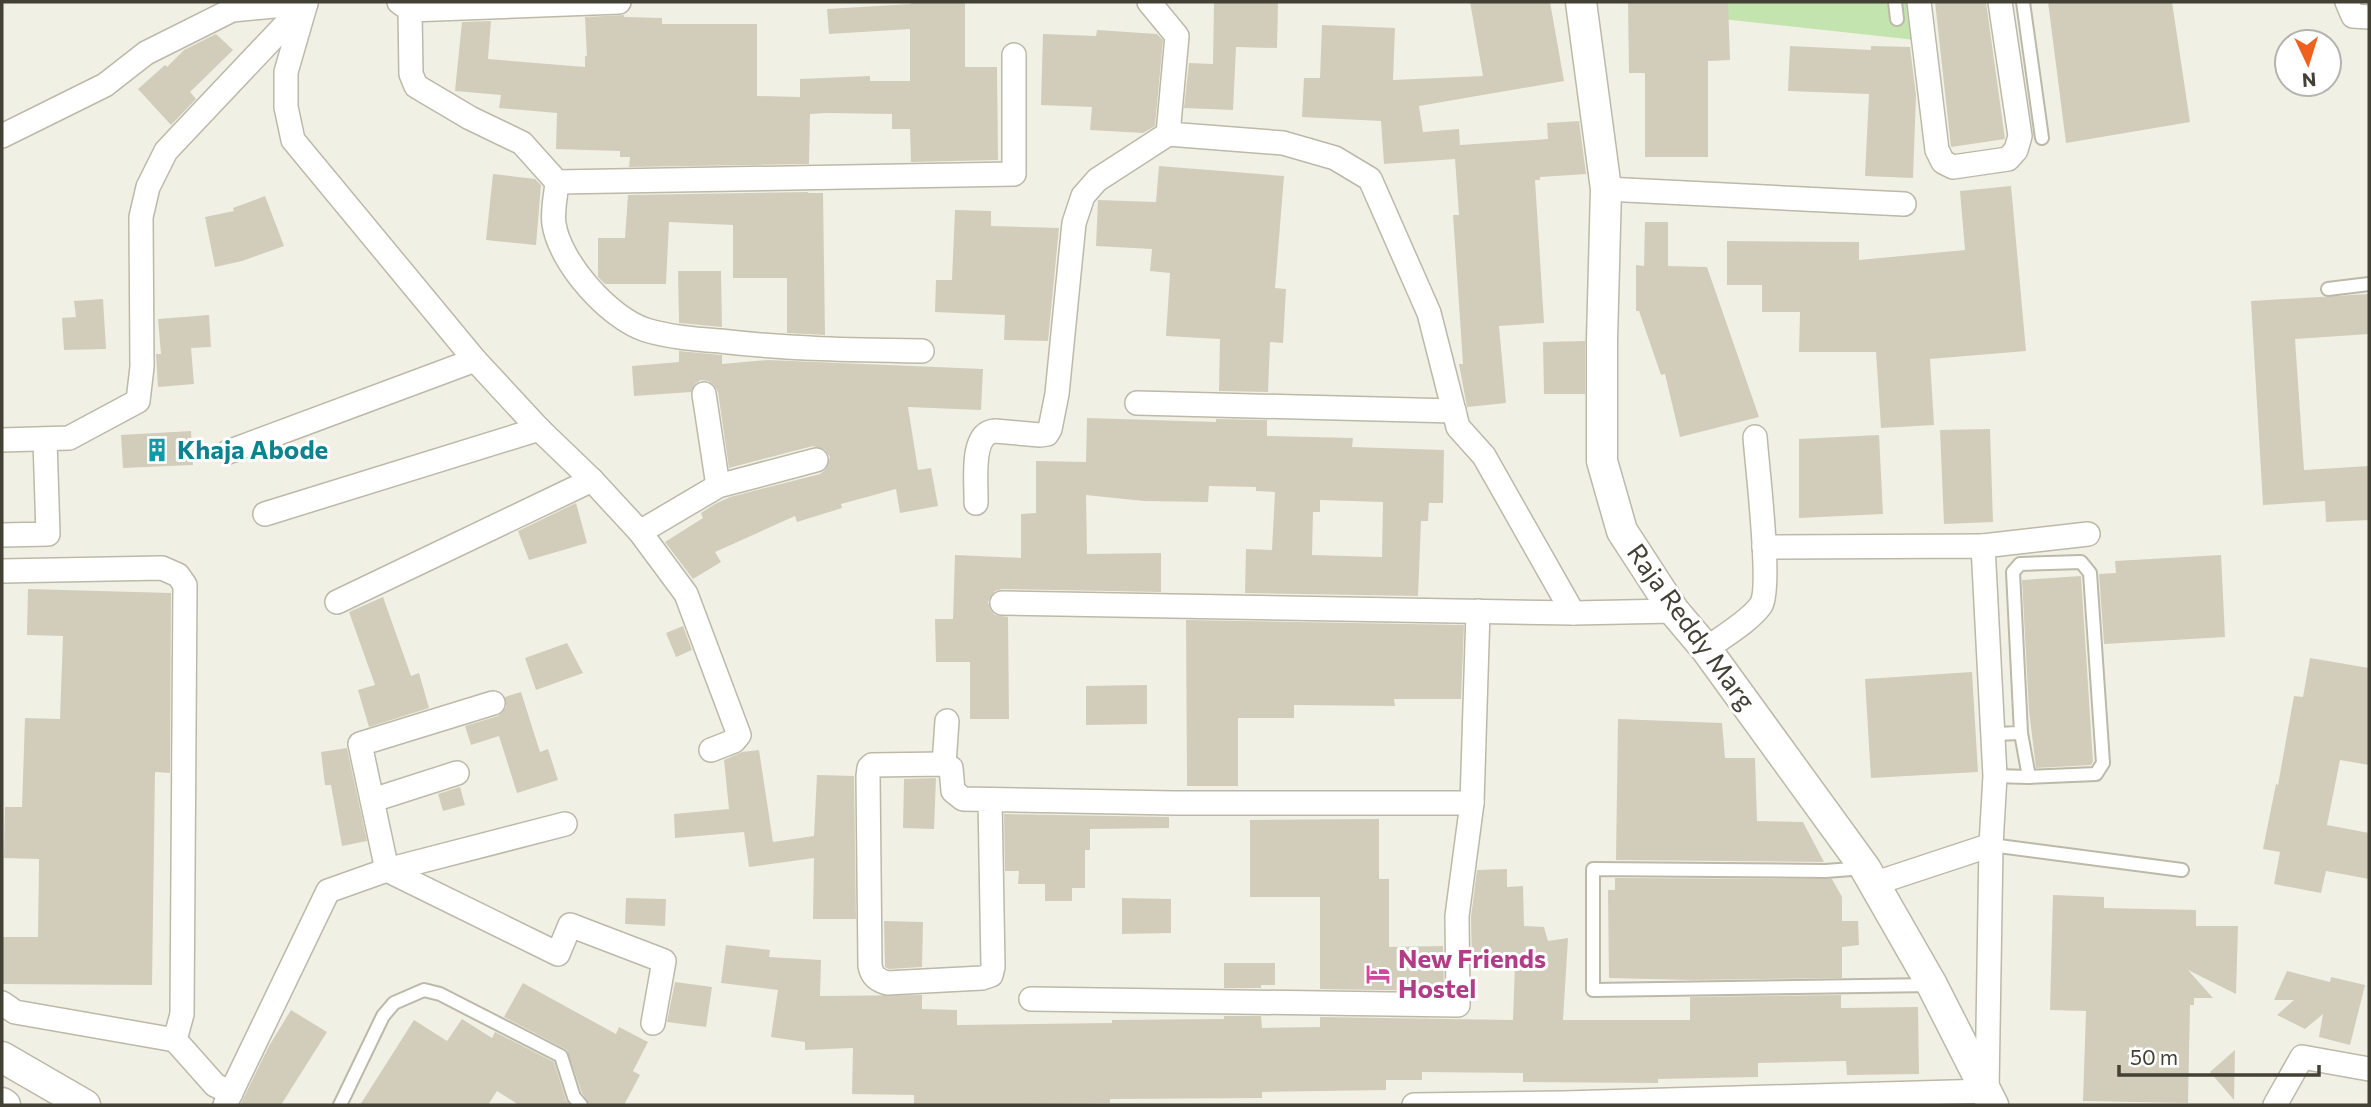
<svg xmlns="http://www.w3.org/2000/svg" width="2371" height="1107" font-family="Commissioner,sans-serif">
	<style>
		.green { fill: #c3e4af }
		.building { fill: #d2cdbb; fill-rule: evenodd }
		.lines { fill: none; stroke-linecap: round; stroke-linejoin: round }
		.service-casing { stroke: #bcb9a8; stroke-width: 16 }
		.minor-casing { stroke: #bcb9a8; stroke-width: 26 }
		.tertiary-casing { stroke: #bcb9a8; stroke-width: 33 }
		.service { stroke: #fff; stroke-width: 12 }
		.minor { stroke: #fff; stroke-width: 23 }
		.tertiary { stroke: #fff; stroke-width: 30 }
		.labels { text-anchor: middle; stroke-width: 6; stroke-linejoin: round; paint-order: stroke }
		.culture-label { font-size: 26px; font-weight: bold; fill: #0d838f; stroke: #fff; text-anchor: start }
		.street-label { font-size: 26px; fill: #434035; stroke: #fff }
		.hotel-label { font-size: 26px; font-weight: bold; fill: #b23c85; stroke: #fff; text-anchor: start }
	</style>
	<rect width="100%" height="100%" fill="#f1f0e5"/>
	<!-- green -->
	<polygon class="green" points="1723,2 1923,2 1925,41 1722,19"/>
	<!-- building -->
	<g class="building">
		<polygon points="911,2 965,2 965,67 997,67 998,160 911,162 910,129 892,129 892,114 826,113 810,114 809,164 629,167 630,157 620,157 620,151 556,149 557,113 499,108 501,95 455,91 462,22 491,21 488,59 585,67 585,56 587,56 585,17 624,15 624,17 662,18 662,24 757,24 757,96 800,97 800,79 870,76 870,81 910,81 910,29 829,34 827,9 911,4"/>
		<polygon points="1214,2 1278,3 1277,48 1236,47 1233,110 1184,108 1189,63 1213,64"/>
		<polygon points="1470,2 1550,2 1564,81 1419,106 1423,132 1459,129 1460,145 1548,139 1547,123 1579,121 1586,174 1540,177 1540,180 1535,180 1544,323 1499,326 1506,403 1467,407 1459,364 1463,364 1453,215 1459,215 1455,159 1384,164 1381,121 1302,117 1304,78 1320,78 1322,25 1395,28 1393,80 1483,76"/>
		<polygon points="1628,2 1728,2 1730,60 1708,61 1708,157 1645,157 1645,73 1629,73"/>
		<polygon points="1935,2 1986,2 2005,139 1951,147"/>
		<polygon points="2048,2 2172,2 2190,122 2066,143"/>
		<polygon points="1097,30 1157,34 1163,40 1155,126 1143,133 1090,130 1092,107 1041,105 1043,34 1096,36"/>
		<polygon points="216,34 233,50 190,92 196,99 171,125 138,89 165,65 167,67 184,50"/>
		<polygon points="1790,46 1871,50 1871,46 1910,47 1916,95 1913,178 1865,176 1869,94 1788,91"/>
		<polygon points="1159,166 1284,176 1275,288 1286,289 1283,343 1270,342 1268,392 1219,391 1220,339 1166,336 1170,273 1150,271 1152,249 1096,246 1098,200 1156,202"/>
		<polygon points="493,174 535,179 541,185 536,245 486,240"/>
		<polygon points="2011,186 2026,351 1930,359 1934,425 1881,428 1876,352 1799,352 1800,312 1762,312 1762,285 1727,285 1727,241 1859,242 1859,260 1965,250 1960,191"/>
		<polygon points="808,192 808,193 823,193 825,335 787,333 787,278 733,278 733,225 669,222 666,284 605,284 598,277 598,238 625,238 628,195"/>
		<polygon points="265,196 284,246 242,261 215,267 205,217 234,211 233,208"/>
		<polygon points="955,210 991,211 991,226 1059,228 1048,341 1004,340 1005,315 935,312 936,280 952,280"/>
		<polygon points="1645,222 1668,222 1668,266 1707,267 1759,417 1680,437 1665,374 1661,375 1639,311 1636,311 1636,265 1644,266"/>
		<polygon points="678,271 721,271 722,327 679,323"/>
		<polygon points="2369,294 2369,334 2295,339 2304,470 2369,466 2369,520 2326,522 2325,501 2263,505 2251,301"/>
		<polygon points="103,299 106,349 64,350 62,318 76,317 74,301"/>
		<polygon points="209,315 211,347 191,348 194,384 158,387 156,354 161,354 158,319"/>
		<polygon points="1585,341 1585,394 1544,394 1543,342"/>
		<polygon points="679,351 722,355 722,364 768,360 983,369 981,410 908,407 918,470 931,468 938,506 900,513 896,489 841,504 842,508 797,522 795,516 715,552 721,562 693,579 665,542 703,518 701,513 715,504 730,497 820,474 826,469 830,457 825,450 813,446 729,468 718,392 714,385 708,381 701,380 695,384 691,392 634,396 632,366 679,362"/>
		<path d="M1087,418L1216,422V419L1267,420V436L1353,438L1352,447L1444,450L1443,503H1429L1428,521H1421L1418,596L1245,593L1246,549L1272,550L1275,492L1256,491V487L1209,486L1208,502L1144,501L1086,495L1087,554L1161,553V592L1002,589L995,591L988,602L990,609L995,615L1008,617L1009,719H970V662H936L935,619H953L955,555L1021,558V514L1036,513V461L1086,462ZM1320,500L1383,502L1382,557L1312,555L1313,512H1320Z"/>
		<polygon points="1990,429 1993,522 1944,524 1940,430"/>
		<polygon points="191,431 193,465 123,468 121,435"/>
		<polygon points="1879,435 1883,514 1799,518 1799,439"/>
		<polygon points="576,503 587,543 529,560 518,531"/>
		<polygon points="2221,555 2225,637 2104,644 2099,574 2116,573 2115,561"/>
		<polygon points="2081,576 2093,762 2091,765 2036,768 2029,711 2022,580"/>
		<polygon points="28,589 171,593 170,773 155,772 152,985 2,984 2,937 38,937 39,859 4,858 5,807 22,807 25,718 60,719 63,636 27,635"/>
		<polygon points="383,597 411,676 419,673 429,708 369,727 358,690 375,685 349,612"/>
		<polygon points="1186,620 1464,625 1461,699 1394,699 1395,706 1294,705 1294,718 1238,718 1238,786 1187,786"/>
		<polygon points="683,626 692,650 676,657 666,633"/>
		<polygon points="567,643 583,673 536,690 525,658"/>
		<polygon points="2310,658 2369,668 2369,765 2340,760 2327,825 2369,833 2369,879 2326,871 2321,893 2274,884 2280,852 2263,849 2276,784 2278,785 2294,696 2303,697"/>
		<polygon points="1972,672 1978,772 1871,778 1865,679"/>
		<polygon points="1147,685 1147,724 1086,725 1086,686"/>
		<polygon points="521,692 540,752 548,749 558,780 517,793 499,736 471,745 465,726 498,716 506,707 505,697"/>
		<polygon points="1618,719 1722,723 1725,758 1755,758 1757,821 1803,822 1824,862 1616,860"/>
		<polygon points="347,748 367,841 342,846 331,785 325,785 321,752"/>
		<polygon points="759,750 773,842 814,836 817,775 854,776 856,919 813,919 814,858 749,867 744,832 675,838 674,814 729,809 724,760 742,752"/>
		<polygon points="936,778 934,829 903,828 904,779"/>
		<polygon points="460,787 465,805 443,811 438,794"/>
		<polygon points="1004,814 1169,817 1169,828 1090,829 1090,850 1085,850 1085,888 1072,888 1072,901 1045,901 1045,884 1018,884 1019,871 1005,871"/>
		<polygon points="1379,819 1379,879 1389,879 1389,947 1443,946 1444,991 1320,989 1320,897 1250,897 1250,820"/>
		<polygon points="1507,869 1507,887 1523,886 1524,926 1544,927 1548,941 1568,938 1563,1020 1690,1020 1690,997 1841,995 1841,1008 1918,1007 1919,1074 1847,1075 1846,1061 1758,1063 1758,1077 1658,1079 1658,1083 1523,1082 1523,1073 1422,1072 1422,1080 1386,1080 1386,1090 1262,1092 1262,1098 1110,1099 1110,1103 914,1105 914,1095 852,1094 853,1048 805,1050 805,1042 771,1037 778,990 721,983 726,945 770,950 769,957 821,960 820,996 922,995 922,1009 957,1010 957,1025 1112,1023 1112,1020 1224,1019 1224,1016 1261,1016 1262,1028 1320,1027 1320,1017 1513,1020 1515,964 1472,962 1471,917 1477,870"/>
		<polygon points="1615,878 1832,879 1842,897 1842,921 1858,921 1859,945 1842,947 1842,978 1690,980 1609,978 1608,890 1615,890"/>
		<polygon points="2053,895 2104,897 2104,908 2196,910 2196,926 2238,926 2236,994 2188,970 2213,998 2194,998 2194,1005 2190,1005 2188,1103 2083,1101 2086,1011 2050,1010"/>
		<polygon points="626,898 666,899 665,926 625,924"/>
		<polygon points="1122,898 1171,899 1171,933 1122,934"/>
		<polygon points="884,921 923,922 922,967 889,969 885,967"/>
		<polygon points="1224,963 1275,963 1275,985 1261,985 1261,988 1224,988"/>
		<polygon points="2287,971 2330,982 2331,977 2365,985 2350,1045 2319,1037 2323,1014 2305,1029 2277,1015 2294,1000 2274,1000"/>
		<polygon points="675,982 712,987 706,1027 667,1022"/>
		<polygon points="523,983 616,1034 619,1027 648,1042 633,1071 640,1075 624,1105 590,1105 582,1093 567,1050 504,1017"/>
		<polygon points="291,1010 327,1032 281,1105 240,1105 269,1046"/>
		<polygon points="462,1019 492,1038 495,1032 554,1062 566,1100 570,1105 519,1105 497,1091 488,1105 360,1105 414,1020 447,1041"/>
		<polygon points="2235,1050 2234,1100 2210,1072"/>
	</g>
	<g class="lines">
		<!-- service casing -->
		<g class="service-casing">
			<g id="service">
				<polyline points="1895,2 1897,19"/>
				<polyline points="2023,2 2042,138"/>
				<polyline points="2328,289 2369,284"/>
				<polyline points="1993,734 2021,733 2029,777 2096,774 2103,763 2090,573 2081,562 2020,564 2013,572 2021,733"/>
				<polyline points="1995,776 2029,777"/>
				<polyline points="1991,845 2182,870"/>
				<polyline points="1864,868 1826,871 1593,869 1593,990 1932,985"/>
				<polyline points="340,1105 383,1016 394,1003 424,990 440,994 561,1056 574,1097 581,1105"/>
			</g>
		</g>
		<!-- minor casing -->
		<g class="minor-casing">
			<g id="minor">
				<path d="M399,2L410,10L411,74L416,86L470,118L522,143L557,182C556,195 552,211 554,224C560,263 609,318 646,330C669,337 695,339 720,341C787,349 854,350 922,351"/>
				<polyline points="1149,2 1177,36 1168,134 1283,143 1335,158 1370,179 1429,313 1458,427 1484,456 1573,613"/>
				<polyline points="1919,2 1937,150 1943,162 1953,167 2008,159 2016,150 2020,136 2000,2"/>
				<polyline points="2347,2 2353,16 2369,17"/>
				<polyline points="306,3 286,72 286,107 293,140 475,360 539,429 592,480 640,532 686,594 739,735 734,741 711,750"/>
				<polyline points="410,10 619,2"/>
				<polyline points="2,136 105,85 146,53 232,10 306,3"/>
				<polyline points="557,182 1014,174 1014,55"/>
				<polyline points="1606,189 1904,204"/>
				<polyline points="704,394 718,486"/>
				<polyline points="1137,403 1454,411"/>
				<polyline points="2,440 69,438 138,401 142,367 141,217 148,187 166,151 304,5"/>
				<polyline points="228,452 475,360"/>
				<path d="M976,503C977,484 969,433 995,431L1040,435L1047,434L1050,429L1057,394L1074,223L1083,196L1097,180L1168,134"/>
				<polyline points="265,514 539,429"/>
				<polyline points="640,532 718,486 816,460"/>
				<polyline points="2,535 48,534 45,440"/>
				<polyline points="1983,546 2088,534"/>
				<polyline points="2,571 162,568 178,575 185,585 182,1014 175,1040 15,1012 2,1003"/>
				<polyline points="337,602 592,480"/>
				<polyline points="1002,603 1573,613 1674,611"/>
				<path d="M1706,649C1722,637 1750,621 1761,605C1772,587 1757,465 1755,437"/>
				<polyline points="493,703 360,744 387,870 558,954 570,925 664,961 653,1023"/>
				<polyline points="944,764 947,721"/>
				<polyline points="373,800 457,773"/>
				<path d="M990,800L993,967L991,975L982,978L887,983C877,980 872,976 870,966L868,776L869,768L872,765L944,764L951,768L953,791L963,799L1173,803H1472"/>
				<polyline points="1873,884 1991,845"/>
				<polyline points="1031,999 1458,1005 1457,916 1472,803 1478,611"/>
				<polyline points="175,1040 215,1085 231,1093"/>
				<polyline points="225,1105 328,891 387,870 565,824"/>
				<polyline points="1414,1105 1564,1103 1987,1091 1991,845 1995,776 1983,546 1764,547"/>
				<polyline points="2275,1105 2302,1057 2369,1069"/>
			</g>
		</g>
		<!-- tertiary casing -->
		<g class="tertiary-casing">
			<g id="tertiary">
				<polyline points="1581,2 1606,189 1602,340 1602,461 1622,531 1674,611 1706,649 1865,868 1932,985 1993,1105"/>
				<polyline points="2,1057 85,1105"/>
				<polyline points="2,1103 5,1105"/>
			</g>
		</g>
		<!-- service -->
		<use href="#service" class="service"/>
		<!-- minor -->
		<use href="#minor" class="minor"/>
		<!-- tertiary -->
		<use href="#tertiary" class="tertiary"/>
	</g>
	<!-- icons -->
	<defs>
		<g id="building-bare" transform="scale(1.89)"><path d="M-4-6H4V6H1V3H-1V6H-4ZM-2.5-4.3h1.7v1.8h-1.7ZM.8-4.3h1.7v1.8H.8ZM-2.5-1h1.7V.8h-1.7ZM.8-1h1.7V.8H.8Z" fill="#0f9aa8" stroke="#fff" stroke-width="2.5" paint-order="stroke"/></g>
		<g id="hotel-bare" transform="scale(1.89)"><path d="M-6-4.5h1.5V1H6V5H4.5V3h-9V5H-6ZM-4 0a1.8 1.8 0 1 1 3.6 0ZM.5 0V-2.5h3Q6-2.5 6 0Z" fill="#d1479c" stroke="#fff" stroke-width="2.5" paint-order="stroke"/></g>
	</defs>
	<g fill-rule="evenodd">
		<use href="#building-bare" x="157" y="450"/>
		<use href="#hotel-bare" x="1378" y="974"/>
	</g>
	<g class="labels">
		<!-- culture labels -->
		<g class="culture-label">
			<text x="177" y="459">Khaja Abode</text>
		</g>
		<!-- street labels -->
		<g class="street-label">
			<text transform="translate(1691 627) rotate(54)" y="9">Raja Reddy Marg</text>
		</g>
		<!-- hotel labels -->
		<g class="hotel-label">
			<text x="1398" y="968">New Friends<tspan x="1398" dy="30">Hostel</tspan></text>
		</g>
	</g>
	<!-- border -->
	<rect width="2371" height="1107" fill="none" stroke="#434035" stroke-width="7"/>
	<!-- north arrow -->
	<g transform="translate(2308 63) rotate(176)"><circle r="33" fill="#ffffff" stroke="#b4b3ae" stroke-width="2"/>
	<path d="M0-5L12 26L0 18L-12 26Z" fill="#ef611e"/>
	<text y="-10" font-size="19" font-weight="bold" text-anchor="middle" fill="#434035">N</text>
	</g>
	<!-- scale -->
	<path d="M2119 1065v10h200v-10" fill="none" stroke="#434035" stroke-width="3.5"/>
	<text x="2130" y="1065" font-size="21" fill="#434035" stroke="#ffffff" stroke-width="5" paint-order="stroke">50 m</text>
</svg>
